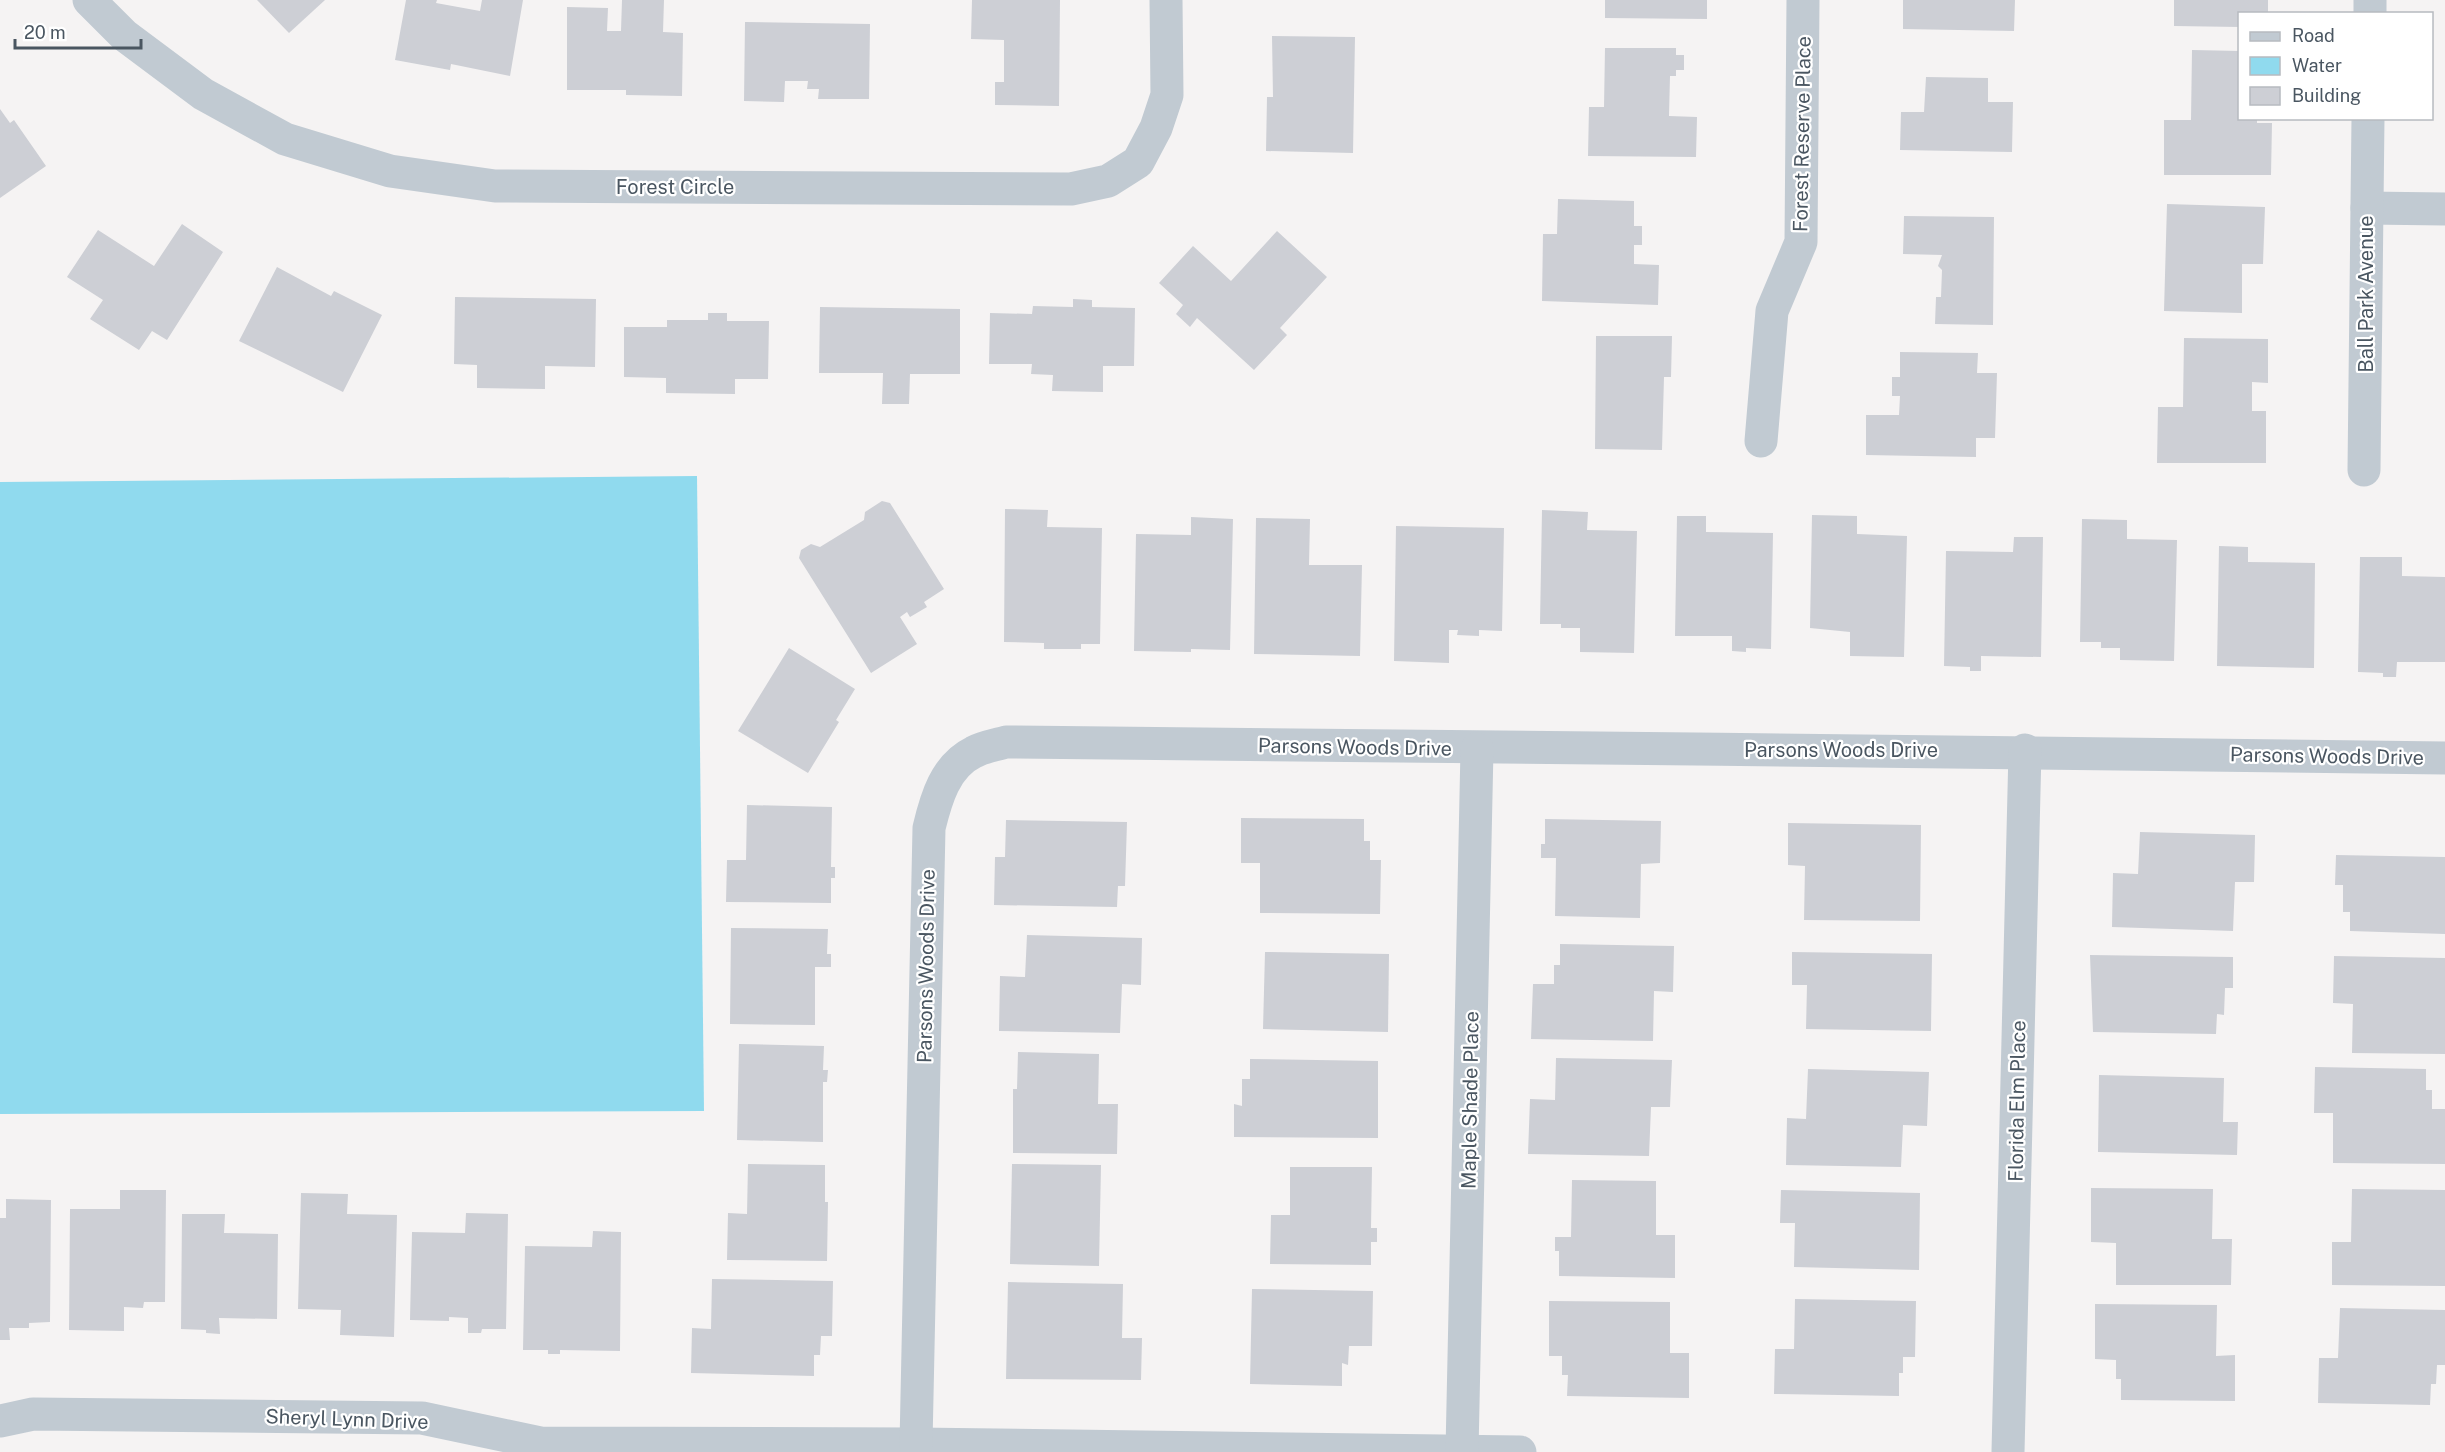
<svg xmlns="http://www.w3.org/2000/svg" width="2445" height="1452" font-family="'Public Sans',sans-serif">
	<style>
		.water { fill: #90daee }
		.building { fill: #cdcfd5 }
		.lines { fill: none; stroke-linecap: round; stroke-linejoin: round }
		.minor { stroke: #c1cad2; stroke-width: 33 }
		.labels { text-anchor: middle; stroke-width: 4.5; stroke-linejoin: round; paint-order: stroke }
		.street-label { font-size: 20px; fill: #4a5661; stroke: #fff }
	</style>
	<rect width="100%" height="100%" fill="#f5f3f3"/>
	<!-- water -->
	<polygon class="water" points="697,476 704,1111 0,1114 0,482"/>
	<!-- building -->
	<g class="building">
		<polygon points="257,0 325,0 289,33"/>
		<polygon points="406,0 437,0 436,3 480,11 482,0 523,0 510,76 451,64 450,70 395,60"/>
		<polygon points="622,0 664,0 663,32 683,33 682,96 626,95 626,90 567,90 567,7 608,8 607,31 621,31"/>
		<polygon points="972,0 1060,0 1059,106 995,105 995,82 1004,82 1004,40 971,39"/>
		<polygon points="1605,0 1707,0 1707,19 1605,18"/>
		<polygon points="1903,0 2015,0 2014,31 1903,29"/>
		<polygon points="2174,0 2268,0 2268,14 2240,14 2240,27 2174,26"/>
		<polygon points="745,22 870,24 869,99 818,99 819,89 807,89 808,81 785,81 784,102 744,101"/>
		<polygon points="1272,36 1355,37 1353,153 1266,151 1267,97 1273,97"/>
		<polygon points="1605,48 1676,48 1676,55 1684,55 1684,70 1676,70 1676,76 1670,76 1669,116 1697,117 1696,157 1588,156 1589,107 1604,107"/>
		<polygon points="2192,50 2240,51 2240,118 2257,118 2257,123 2272,123 2271,175 2164,175 2164,120 2191,120"/>
		<polygon points="1926,77 1988,78 1988,102 2013,102 2012,152 1900,150 1901,112 1924,112"/>
		<polygon points="0,109 10,123 14,120 46,166 0,198"/>
		<polygon points="1558,199 1634,201 1634,226 1642,226 1642,245 1634,245 1634,264 1659,265 1658,305 1542,301 1543,234 1557,234"/>
		<polygon points="2167,204 2265,207 2263,264 2242,264 2242,313 2164,311"/>
		<polygon points="1904,216 1994,217 1993,325 1935,324 1936,297 1941,297 1942,270 1938,266 1942,255 1903,254"/>
		<polygon points="182,224 223,252 167,340 152,331 139,350 90,319 103,300 67,277 98,230 154,266"/>
		<polygon points="1277,231 1327,277 1280,328 1287,335 1254,370 1197,318 1190,327 1176,314 1183,305 1159,283 1193,246 1231,281"/>
		<polygon points="277,267 331,296 334,291 382,315 343,392 239,341"/>
		<polygon points="455,297 596,299 595,367 545,366 545,389 477,388 477,365 454,364"/>
		<polygon points="1073,299 1092,300 1092,307 1135,308 1134,366 1103,366 1103,392 1052,391 1053,375 1031,374 1032,364 989,364 990,313 1032,314 1033,306 1073,307"/>
		<polygon points="820,307 960,309 960,374 910,374 909,404 882,404 883,373 819,373"/>
		<polygon points="708,313 727,313 727,321 769,321 768,379 735,379 735,394 666,393 666,378 624,377 624,327 667,327 667,320 708,320"/>
		<polygon points="1596,336 1672,336 1671,377 1664,377 1662,450 1595,449"/>
		<polygon points="2184,338 2268,339 2268,383 2252,382 2252,411 2266,411 2266,463 2157,463 2158,407 2183,407"/>
		<polygon points="1900,352 1978,353 1977,373 1997,373 1995,438 1976,438 1976,457 1866,455 1866,415 1899,415 1900,396 1892,396 1892,377 1900,377"/>
		<polygon points="882,501 890,503 944,589 924,602 927,607 910,617 907,612 900,617 917,644 871,673 799,558 801,550 811,544 820,547 864,520 865,512"/>
		<polygon points="1005,509 1048,510 1047,527 1102,528 1100,644 1081,644 1081,649 1044,649 1044,643 1004,642"/>
		<polygon points="1542,510 1588,512 1587,530 1637,531 1634,653 1580,652 1580,628 1561,628 1561,624 1540,624"/>
		<polygon points="1812,515 1857,516 1857,534 1907,536 1904,657 1850,656 1850,632 1810,628"/>
		<polygon points="1677,516 1706,516 1706,532 1773,533 1771,649 1746,648 1746,652 1732,651 1732,636 1675,636"/>
		<polygon points="1191,517 1233,519 1230,650 1191,649 1191,652 1134,651 1136,534 1191,535"/>
		<polygon points="1256,518 1310,519 1309,565 1362,565 1360,656 1254,654"/>
		<polygon points="2082,519 2127,520 2127,539 2177,540 2174,661 2120,660 2120,648 2101,648 2101,642 2080,642"/>
		<polygon points="1396,526 1504,528 1502,631 1479,630 1479,636 1457,635 1458,630 1449,630 1449,663 1394,661"/>
		<polygon points="2014,537 2043,537 2041,657 1981,656 1981,671 1970,671 1970,667 1944,666 1946,551 2013,552"/>
		<polygon points="2219,546 2248,547 2248,562 2315,563 2314,668 2217,666"/>
		<polygon points="2360,557 2402,557 2402,576 2445,577 2445,662 2397,662 2396,677 2383,677 2383,673 2358,672"/>
		<polygon points="789,648 855,689 836,720 839,722 808,773 738,731"/>
		<polygon points="747,805 832,807 831,867 835,867 835,878 831,878 831,903 726,902 727,860 746,860"/>
		<polygon points="1241,818 1364,819 1364,841 1370,841 1370,860 1381,860 1380,914 1260,913 1260,863 1241,863"/>
		<polygon points="1545,819 1661,821 1660,863 1641,864 1640,918 1555,916 1556,858 1541,858 1541,844 1545,844"/>
		<polygon points="1006,820 1127,822 1125,886 1118,886 1117,907 994,905 995,857 1005,857"/>
		<polygon points="1788,823 1921,825 1920,921 1804,920 1805,866 1788,865"/>
		<polygon points="2140,832 2255,835 2254,882 2235,882 2233,931 2112,927 2113,873 2138,874"/>
		<polygon points="2336,855 2445,857 2445,934 2350,931 2350,912 2343,912 2343,885 2335,885"/>
		<polygon points="731,928 828,929 827,954 831,954 831,967 815,967 815,1025 730,1024"/>
		<polygon points="1027,935 1142,938 1141,985 1122,984 1120,1033 999,1031 1000,976 1025,977"/>
		<polygon points="1560,944 1674,946 1673,992 1654,991 1653,1041 1531,1039 1533,984 1554,984 1554,965 1560,965"/>
		<polygon points="1265,952 1389,954 1388,1032 1263,1029"/>
		<polygon points="1792,952 1932,954 1931,1031 1806,1029 1807,985 1792,985"/>
		<polygon points="2090,955 2233,957 2233,988 2225,988 2224,1015 2217,1014 2216,1034 2093,1032"/>
		<polygon points="2334,956 2445,958 2445,1054 2352,1053 2353,1004 2333,1003"/>
		<polygon points="739,1044 824,1046 823,1070 828,1070 827,1082 823,1082 823,1142 737,1140"/>
		<polygon points="1018,1052 1099,1054 1098,1104 1118,1104 1117,1154 1013,1153 1013,1089 1017,1089"/>
		<polygon points="1556,1058 1672,1060 1670,1107 1651,1107 1649,1156 1528,1154 1530,1099 1555,1100"/>
		<polygon points="1250,1059 1378,1061 1378,1138 1234,1137 1234,1104 1242,1106 1242,1079 1250,1079"/>
		<polygon points="2315,1067 2426,1069 2426,1090 2432,1090 2432,1109 2445,1109 2445,1164 2333,1163 2333,1113 2314,1113"/>
		<polygon points="1808,1069 1929,1072 1927,1126 1903,1125 1901,1167 1786,1165 1787,1118 1806,1119"/>
		<polygon points="2099,1075 2224,1078 2223,1122 2238,1122 2237,1155 2098,1152"/>
		<polygon points="748,1164 825,1165 825,1202 828,1202 827,1261 727,1260 728,1213 747,1214"/>
		<polygon points="1012,1164 1101,1165 1099,1266 1010,1264"/>
		<polygon points="1290,1167 1372,1167 1371,1228 1377,1228 1377,1242 1371,1242 1371,1265 1270,1264 1271,1215 1290,1215"/>
		<polygon points="1572,1180 1656,1181 1656,1235 1675,1235 1675,1278 1559,1276 1559,1251 1555,1251 1555,1237 1571,1237"/>
		<polygon points="2091,1188 2213,1189 2212,1239 2232,1239 2231,1285 2116,1285 2116,1243 2091,1242"/>
		<polygon points="2352,1189 2445,1190 2445,1286 2332,1285 2332,1242 2351,1242"/>
		<polygon points="120,1190 166,1190 165,1302 144,1302 143,1308 124,1307 124,1331 69,1330 70,1209 120,1209"/>
		<polygon points="1781,1190 1920,1193 1919,1270 1794,1267 1795,1223 1780,1223"/>
		<polygon points="301,1193 348,1194 347,1214 397,1215 394,1337 340,1335 341,1310 298,1309"/>
		<polygon points="6,1199 51,1200 50,1322 29,1323 29,1328 9,1328 10,1340 0,1340 0,1218 6,1218"/>
		<polygon points="466,1213 508,1214 506,1329 482,1329 481,1333 468,1333 468,1318 449,1317 449,1321 410,1320 412,1232 465,1233"/>
		<polygon points="182,1214 225,1214 224,1233 278,1234 277,1319 219,1318 220,1334 206,1333 206,1330 181,1329"/>
		<polygon points="593,1231 621,1232 620,1351 560,1350 560,1354 548,1354 548,1350 523,1350 525,1246 592,1247"/>
		<polygon points="712,1279 833,1281 832,1336 821,1336 820,1355 814,1355 814,1376 691,1373 692,1328 711,1329"/>
		<polygon points="1008,1282 1123,1284 1122,1338 1142,1338 1141,1380 1006,1379"/>
		<polygon points="1252,1289 1373,1291 1372,1346 1349,1346 1348,1365 1342,1363 1342,1386 1250,1384"/>
		<polygon points="1795,1299 1916,1301 1915,1357 1903,1357 1903,1373 1899,1373 1899,1396 1774,1394 1775,1349 1794,1349"/>
		<polygon points="1549,1301 1670,1302 1670,1353 1689,1353 1689,1398 1567,1396 1568,1375 1562,1375 1562,1356 1549,1356"/>
		<polygon points="2095,1304 2217,1305 2216,1356 2235,1355 2235,1401 2121,1400 2121,1379 2116,1379 2116,1360 2095,1359"/>
		<polygon points="2340,1308 2445,1310 2445,1365 2437,1365 2436,1384 2431,1384 2430,1405 2318,1403 2319,1358 2338,1358"/>
	</g>
	<g class="lines">
		<!-- minor -->
		<g class="minor">
			<polyline points="89,0 124,35 203,94 285,139 390,171 495,186 1071,189 1108,181 1138,162 1156,128 1167,95 1166,0"/>
			<polyline points="2370,14 2370,0"/>
			<polyline points="2367,208 2445,209"/>
			<polyline points="1761,441 1772,311 1801,242 1803,0"/>
			<polyline points="2364,470 2368,118"/>
			<polyline points="0,1421 33,1414 422,1418 540,1443 916,1444 1520,1452"/>
			<path d="M916,1444L929,828C936,799 945,766 974,752C983,747 996,745 1006,742C1486,749 1965,749 2445,758"/>
			<polyline points="1462,1451 1477,749"/>
			<polyline points="2008,1452 2025,750"/>
		</g>
	</g>
	<g class="labels">
		<!-- street labels -->
		<g class="street-label">
			<text transform="translate(1802 134) rotate(-89)" y="7">Forest Reserve Place</text>
			<text x="675" y="194">Forest Circle</text>
			<text transform="translate(2366 294) rotate(-90)" y="7">Ball Park Avenue</text>
			<text transform="translate(1355 747) rotate(1)" y="7">Parsons Woods Drive</text>
			<text x="1841" y="757">Parsons Woods Drive</text>
			<text transform="translate(2327 756) rotate(1)" y="7">Parsons Woods Drive</text>
			<text transform="translate(926 966) rotate(-89)" y="7">Parsons Woods Drive</text>
			<text transform="translate(1470 1100) rotate(-89)" y="7">Maple Shade Place</text>
			<text transform="translate(2017 1101) rotate(-89)" y="7">Florida Elm Place</text>
			<text transform="translate(347 1419) rotate(2)" y="7">Sheryl Lynn Drive</text>
		</g>
	</g>
	<!-- legend -->
	<rect x="2238" y="12" width="195" height="108" fill="#ffffff" stroke="#b7bbc0" stroke-width="1.5"/>
	<rect x="2250" y="32" width="30" height="9" fill="#c1cad2" stroke="#b7bbc0" stroke-width="1.5"/>
	<text x="2292" y="42" font-size="18" fill="#4a5661">Road</text>
	<rect x="2250" y="57" width="30" height="18" fill="#90daee" stroke="#b7bbc0" stroke-width="1.5"/>
	<text x="2292" y="72" font-size="18" fill="#4a5661">Water</text>
	<rect x="2250" y="87" width="30" height="18" fill="#cdcfd5" stroke="#b7bbc0" stroke-width="1.5"/>
	<text x="2292" y="102" font-size="18" fill="#4a5661">Building</text>
	<!-- scale -->
	<path d="M15 39v9h126v-9" fill="none" stroke="#4a5661" stroke-width="3"/>
	<text x="24" y="39" font-size="18" fill="#4a5661" stroke="#ffffff" stroke-width="4.5" paint-order="stroke">20 m</text>
</svg>
